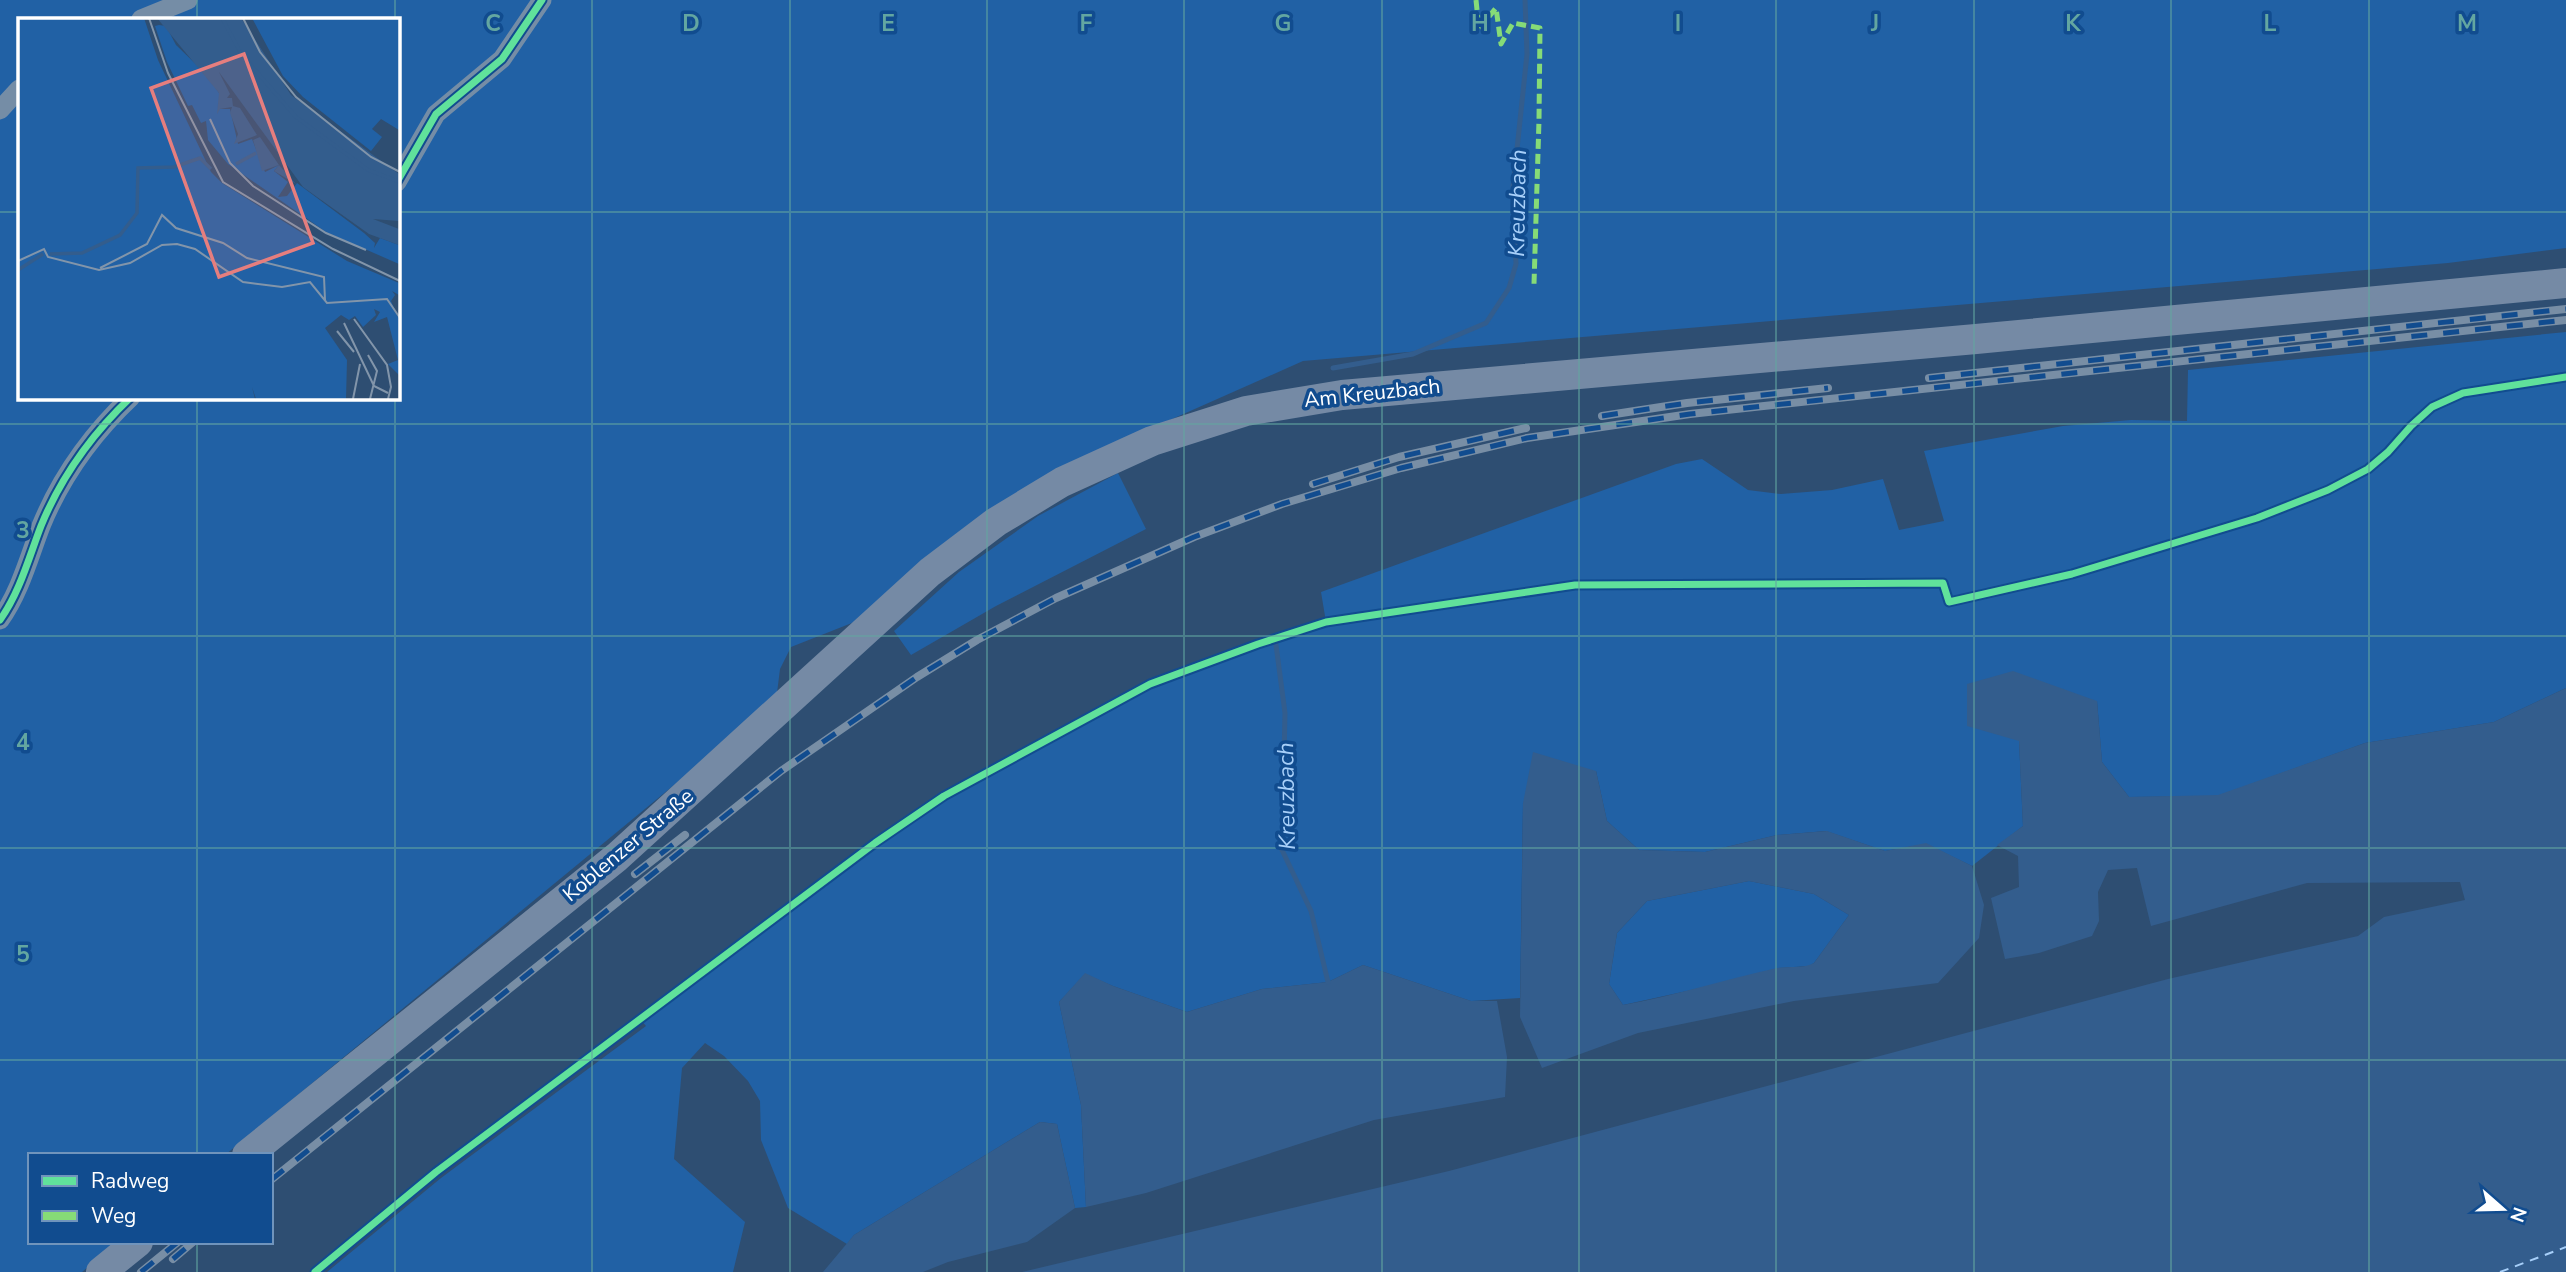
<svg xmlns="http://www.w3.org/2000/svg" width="2566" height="1272" font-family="'Nunito Sans',sans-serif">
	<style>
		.green { fill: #2161a5; fill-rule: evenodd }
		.water { fill: #335d8d; fill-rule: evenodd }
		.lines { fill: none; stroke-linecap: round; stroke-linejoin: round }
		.stream { stroke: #335d8d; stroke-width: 5 }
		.ferry { stroke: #a7cff9; stroke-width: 2; stroke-dasharray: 9 7; stroke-linecap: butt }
		.minor { stroke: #758da6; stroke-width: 19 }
		.primary { stroke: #758aa5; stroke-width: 30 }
		.rail-casing { stroke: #788ea5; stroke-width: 8 }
		.rail { stroke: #114c8f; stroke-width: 5; stroke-dasharray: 16; stroke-linecap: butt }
		.quiet { stroke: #86db77; stroke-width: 5; stroke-dasharray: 10 5; stroke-linecap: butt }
		.cycleway-casing { stroke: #114c8f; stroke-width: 11 }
		.cycleway { stroke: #60e19b; stroke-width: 7 }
		.grid { fill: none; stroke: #63a6a1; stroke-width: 2; stroke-opacity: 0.55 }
		.labels { text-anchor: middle; stroke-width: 7; stroke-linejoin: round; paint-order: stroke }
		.street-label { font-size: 21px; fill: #fff; stroke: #114c8f }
		.water-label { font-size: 23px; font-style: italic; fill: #a7cff9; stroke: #114c8f }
		.inset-river { fill: none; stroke: #335d8d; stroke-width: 3.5 }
		.inset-road { fill: none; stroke: #8295aa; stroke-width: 2 }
		.view { fill: #e67e7e; fill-opacity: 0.15; stroke: #e67e7e; stroke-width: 3.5 }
		.inset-edge { fill: none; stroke: #fff; stroke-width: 3.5 }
		.grid-label { font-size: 23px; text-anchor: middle; font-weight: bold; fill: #63a6a1; stroke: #114c8f; stroke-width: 7; stroke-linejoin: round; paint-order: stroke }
	</style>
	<rect width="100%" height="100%" fill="#2e4e72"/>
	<!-- green -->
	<g class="green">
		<path d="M0,0H2566V248L2448,263L1303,361L1118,443L862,619L791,647L780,669L776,701L225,1155H30V1242H118L82,1272H0ZM19,19H397V397H19Z"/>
		<polygon points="2566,332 2566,688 2494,722 2365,743 2218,796 2129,797 2102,762 2097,701 2019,740 2023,826 1972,866 1926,844 1885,851 1826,831 1777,835 1705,852 1639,850 1607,821 1596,771 1523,803 1520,998 1471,1001 1363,965 1328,982 1262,989 1187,1012 1113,986 1085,974 1059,1002 1081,1105 1086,1207 1075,1208 1057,1124 1040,1122 854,1235 847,1244 788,1208 761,1140 760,1101 748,1081 724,1056 705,1043 682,1068 674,1159 745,1222 733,1272 327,1272 441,1178 646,1026 640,1019 875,843 944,796 1150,684 1258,644 1326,622 1321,592 1676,464 1702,459 1748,490 1781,494 1832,490 1883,479 1899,530 1944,521 1924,451 2063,426 2131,420 2187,421 2188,370"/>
		<polygon points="1118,473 1146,529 996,606 911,655 894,631 959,572 1038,516"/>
		<polygon points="1749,881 1814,894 1849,915 1814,963 1809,966 1779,968 1696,989 1623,1005 1609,984 1617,933 1647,901"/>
	</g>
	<!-- water -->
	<g class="water">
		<polygon points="2013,671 2097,701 2102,762 2129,797 2218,795 2365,743 2494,722 2566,688 2566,1272 1022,1272 1449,1171 2168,979 2358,936 2384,917 2465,900 2460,882 2307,883 2151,926 2137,868 2108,870 2098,892 2099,921 2092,936 2039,953 2005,959 1991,898 2019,887 2018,856 1997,845 2023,826 2019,741 1967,726 1967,684"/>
		<path d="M1533,752L1596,771L1607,821L1639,850L1705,852L1777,835L1827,831L1885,851L1926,843L1972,866L1984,905L1979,938L1938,983L1794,1001L1638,1033L1542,1068L1520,1017L1523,803ZM1749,881L1814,894L1849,915L1814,963C1803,969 1789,966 1777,968C1725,979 1675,996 1623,1005L1609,984L1617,933L1647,901Z"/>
		<polygon points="1363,965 1471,1001 1497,1001 1507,1057 1505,1097 1374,1120 1146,1193 1086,1207 1081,1105 1059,1002 1085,973 1113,986 1187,1012 1262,989 1328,982"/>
		<polygon points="1040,1122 1057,1124 1075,1208 1027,1242 948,1262 923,1272 823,1272 854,1235"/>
	</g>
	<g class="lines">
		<!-- stream -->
		<g class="stream">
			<polyline points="1333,368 1413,354 1486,323 1509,288 1516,264 1513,187 1527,54 1525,0"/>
			<polyline points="1276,645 1285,713 1282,850 1311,911 1328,982"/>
		</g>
		<!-- ferry -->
		<polyline class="ferry" points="2500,1272 2566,1247"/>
		<!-- minor -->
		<g class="minor">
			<polyline points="141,19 188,0"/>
			<polyline points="0,110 19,89"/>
			<polyline points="397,182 436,114 502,59 542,0"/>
			<path d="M0,620C20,592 29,557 41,526C61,477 93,433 131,397"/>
		</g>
		<!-- primary -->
		<g class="primary">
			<polyline points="247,1155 617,857 930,572 996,522 1062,482 1152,441 1246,411 1342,395 1976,339 2566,283"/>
			<polyline points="101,1272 138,1242"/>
		</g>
		<!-- rail casing -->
		<g class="rail-casing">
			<g id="rail">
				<polyline points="1929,378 2566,309"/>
				<polyline points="1602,416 1687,403 1828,388"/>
				<polyline points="1313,484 1399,457 1526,428"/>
				<polyline points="635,874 685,835"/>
				<polyline points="271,1180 781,771 917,677 977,640 1056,598 1194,537 1282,504 1401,468 1527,438 1690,414 2566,320"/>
				<polyline points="173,1259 193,1242"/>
				<polyline points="141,1272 178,1242"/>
			</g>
		</g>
		<!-- rail -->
		<use href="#rail" class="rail"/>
		<!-- quiet -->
		<polyline class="quiet" points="1476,0 1479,29 1496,8 1501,44 1513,23 1540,28 1539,120 1534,284"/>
		<!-- cycleway casing -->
		<g class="cycleway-casing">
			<g id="cycleway">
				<polyline points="397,182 436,114 502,59 542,0"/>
				<path d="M0,620C20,592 29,557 41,526C61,477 93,433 131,397"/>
				<polyline points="315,1272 436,1172 875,843 944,796 1150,684 1258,644 1326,622 1575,585 1943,583 1949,602 2072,574 2257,518 2328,490 2368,469 2388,452 2411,426 2432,407 2463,393 2566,377"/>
			</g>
		</g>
		<!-- cycleway -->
		<use href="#cycleway" class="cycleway"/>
	</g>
	<!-- grid -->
	<path class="grid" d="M197,0V19M395,0V19M592,0V1272M790,0V1272M987,0V1272M1184,0V1272M1382,0V1272M1579,0V1272M1776,0V1272M1974,0V1272M2171,0V1272M2369,0V1272M0,212H19M397,212H2566M197,397V1155M395,397V1272M0,424H2566M0,636H2566M0,848H2566M0,1060H2566M197,1242V1272"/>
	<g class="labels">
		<!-- street labels -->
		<g class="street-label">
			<text transform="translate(1372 393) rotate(-6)" y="7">Am Kreuzbach</text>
			<text transform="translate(628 845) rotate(-40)" y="7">Koblenzer Straße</text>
		</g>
		<!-- water labels -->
		<g class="water-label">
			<text transform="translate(1517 203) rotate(-89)" y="8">Kreuzbach</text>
			<text transform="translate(1286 796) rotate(-91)" y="8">Kreuzbach</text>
		</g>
	</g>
	<!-- overview -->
	<g transform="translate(18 18)">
		<rect width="382" height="382" fill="#2e4e72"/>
		<path d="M0,0H126L140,42L193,154L204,165L329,243L381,265V277L374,273L377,277L373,283L381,301V357L370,346L380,342L369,299L356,304L362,294L356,291L358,297L345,309L337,298L331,302L323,297L307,310L329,342L328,381H238L234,369L237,381H0ZM234,0H381V112L363,101L354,111L364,119L353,133L285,79L265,58ZM141,7L148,8L158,27L188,56L201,75L202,91H212L220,126L234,121L247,154L261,147L256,153L270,164L260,179L269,178L279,165L346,215L357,225L356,230L362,220L381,227V246L308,214L210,146L190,122L188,103L183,105L174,87L170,88L149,44L137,8Z" fill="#2161a5"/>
		<path d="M139,0H223L273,77L381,156V203L355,201L381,211V227L351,216L285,169L201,54L212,76L209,80H214L215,88L222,90L239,117L216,126L220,116L212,95L214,89L202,91L199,96L201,75ZM242,119L261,147L278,166L256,153L261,147L244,153L235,122Z" fill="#335d8d"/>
		<path class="inset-river" d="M204,0L224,37L278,99L350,152L382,164M218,146L238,135M32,236L64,235L102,217L119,195L120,150L156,149L182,140L193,151M0,252L25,236"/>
		<path class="inset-road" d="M131,0L150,55L205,164L315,231L382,263M225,0L242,34L278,79L353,139L382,154M192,101L212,145L235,168L308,215L348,232M0,243L26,231L30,239L81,252L112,245L144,227L159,226L177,231L225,264L264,269L292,264L309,285L369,281L382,300M82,250L129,226L144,197L158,210L205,225L229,240L306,259L307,282M336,301L369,347L373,369L370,381M326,305L356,368L370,375M319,313L336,334M350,337L359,353L352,381M335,381L342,346"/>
		<path class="view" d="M226,36L295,225L201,259L133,70Z"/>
		<rect width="382" height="382" class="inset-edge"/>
	</g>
	<g class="grid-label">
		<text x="493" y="31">C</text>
		<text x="691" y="31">D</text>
		<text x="888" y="31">E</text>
		<text x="1086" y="31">F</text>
		<text x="1283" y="31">G</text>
		<text x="1480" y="31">H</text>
		<text x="1678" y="31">I</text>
		<text x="1875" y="31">J</text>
		<text x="2073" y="31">K</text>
		<text x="2270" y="31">L</text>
		<text x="2467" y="31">M</text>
		<text x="23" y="538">3</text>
		<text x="23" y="750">4</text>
		<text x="23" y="962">5</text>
	</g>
	<!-- legend -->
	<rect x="28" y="1153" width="245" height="91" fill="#114c8f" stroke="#7094bc" stroke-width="2"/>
	<rect x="42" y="1176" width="35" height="10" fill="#60e19b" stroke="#7094bc" stroke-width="2"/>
	<text x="91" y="1188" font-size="21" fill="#ffffff">Radweg</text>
	<rect x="42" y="1211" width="35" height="10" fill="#86db77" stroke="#7094bc" stroke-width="2"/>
	<text x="91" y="1223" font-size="21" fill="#ffffff">Weg</text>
	<!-- north arrow -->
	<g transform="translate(2503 1209) rotate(110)" stroke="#114c8f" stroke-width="5" paint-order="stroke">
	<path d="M0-5L12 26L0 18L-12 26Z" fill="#ffffff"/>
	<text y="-10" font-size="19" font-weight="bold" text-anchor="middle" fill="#ffffff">N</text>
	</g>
</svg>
